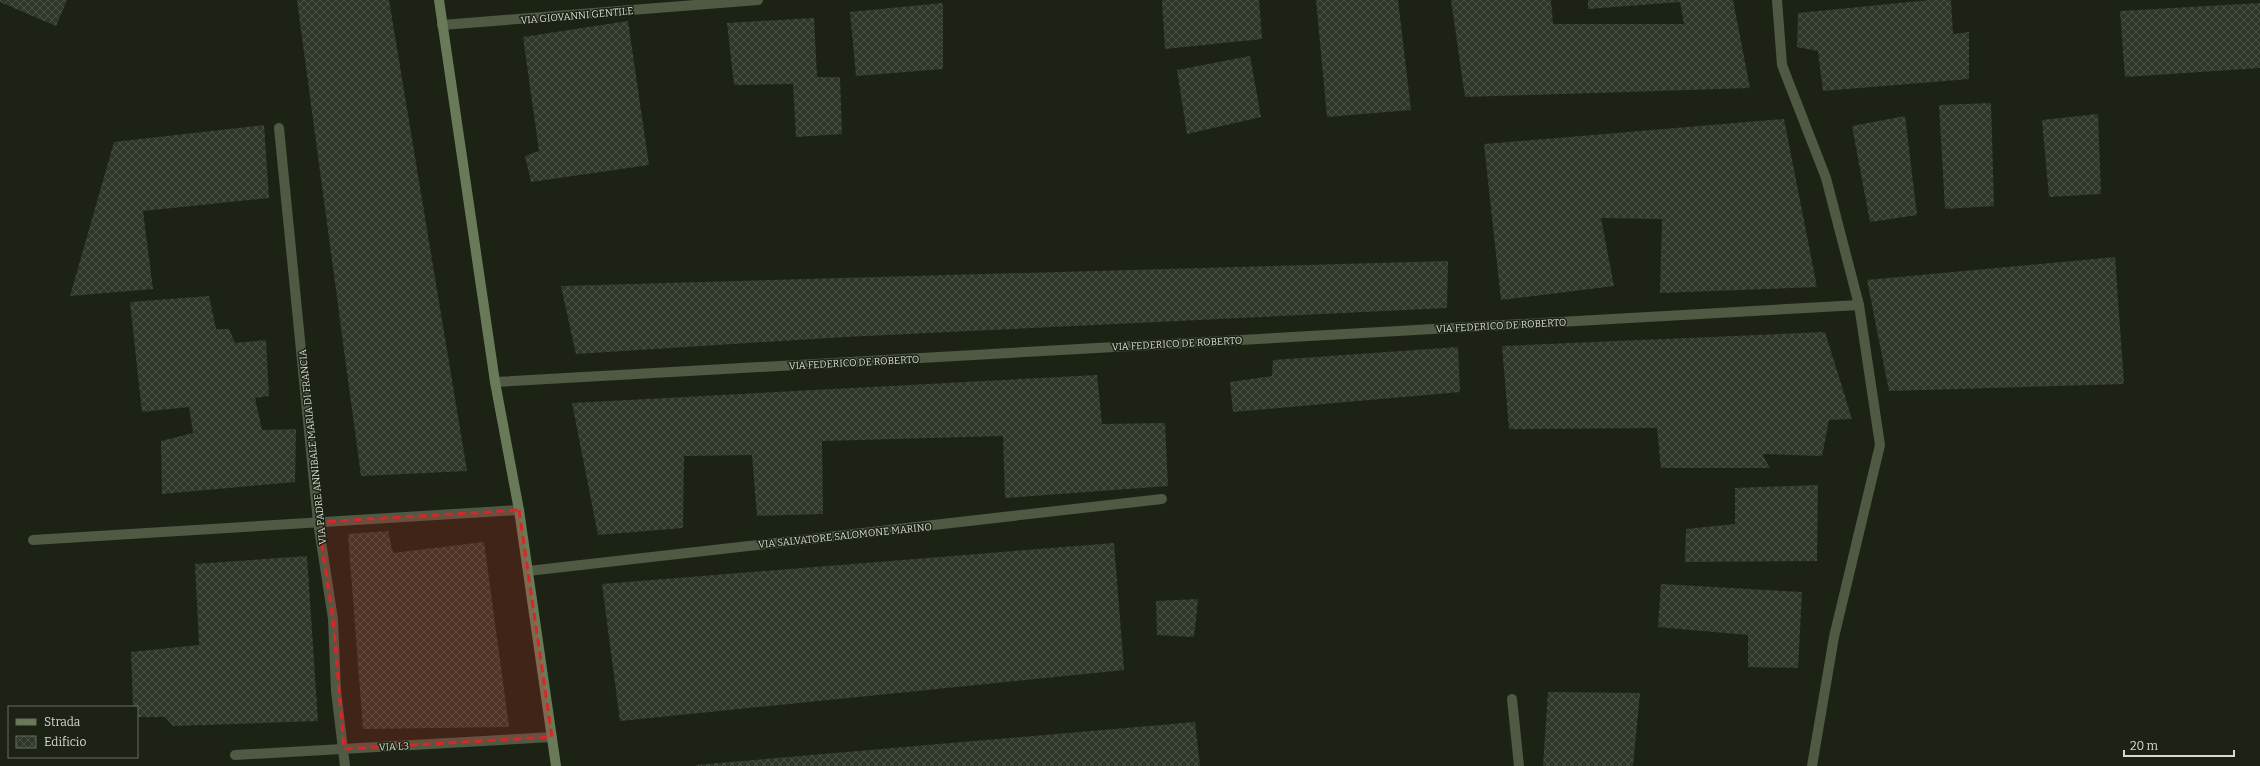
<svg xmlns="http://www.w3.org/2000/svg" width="2260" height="766" font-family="Bitter,serif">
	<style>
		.building { fill: url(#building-cross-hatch) }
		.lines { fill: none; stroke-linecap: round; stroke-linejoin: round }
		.minor { stroke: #4f5944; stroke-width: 10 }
		.secondary { stroke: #697a58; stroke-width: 10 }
		.marked { fill: #d62828; fill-opacity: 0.2; stroke: #d62828; stroke-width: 3; stroke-dasharray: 8 5; stroke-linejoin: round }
		.labels { text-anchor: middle; stroke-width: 3; stroke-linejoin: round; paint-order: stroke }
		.street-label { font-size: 10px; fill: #d6dad1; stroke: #1c2315 }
	</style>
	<defs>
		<pattern id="building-cross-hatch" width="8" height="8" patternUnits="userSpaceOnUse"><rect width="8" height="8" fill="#2f3728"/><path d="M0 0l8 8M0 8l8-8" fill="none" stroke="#4c5346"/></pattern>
	</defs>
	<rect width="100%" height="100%" fill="#1c2315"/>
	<!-- building -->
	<g class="building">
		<polygon points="0,0 67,0 56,26 0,2"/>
		<polygon points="297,0 389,0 467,471 361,476"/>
		<polygon points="1162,0 1259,0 1262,39 1165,49"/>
		<polygon points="1316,0 1398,0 1411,110 1327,117"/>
		<polygon points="1451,0 1551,0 1553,24 1684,24 1680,2 1588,9 1588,0 1733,0 1750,88 1465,97"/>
		<polygon points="1930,0 1951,0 1953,34 1969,32 1969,79 1823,91 1818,51 1797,47 1798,13"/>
		<polygon points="943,3 943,69 856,76 850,12"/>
		<polygon points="2260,3 2260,68 2125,77 2120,11"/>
		<polygon points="814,18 817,77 840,77 842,134 796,137 793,84 734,85 727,23"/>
		<polygon points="628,21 649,165 531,182 525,156 539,151 523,37"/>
		<polygon points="1250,56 1261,117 1187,134 1177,70"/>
		<polygon points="1991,103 1994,206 1945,209 1939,105"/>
		<polygon points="2098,114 2101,194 2049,197 2042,120"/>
		<polygon points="1905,116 1917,215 1870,222 1852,126"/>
		<polygon points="1784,119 1817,287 1660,293 1662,219 1601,218 1614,286 1501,300 1484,144"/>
		<polygon points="264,125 269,198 143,211 153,289 70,296 114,142"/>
		<polygon points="2115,257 2124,384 1889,391 1867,280"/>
		<polygon points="1448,261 1447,308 845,337 576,354 561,286"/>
		<polygon points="209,296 216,329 229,329 235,343 266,340 269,396 255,398 262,430 296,429 295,482 162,494 161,441 193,433 189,407 142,412 130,302"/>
		<polygon points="1825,332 1852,419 1829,420 1822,456 1762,454 1770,468 1661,468 1657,428 1509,429 1502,346"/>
		<polygon points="1458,347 1460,392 1233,412 1230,382 1272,376 1273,360"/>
		<polygon points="1097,375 1102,424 1165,423 1168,486 1005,498 1003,436 822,441 823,514 757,516 752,455 684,456 683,528 598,535 572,403"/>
		<polygon points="1818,485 1817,561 1685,562 1686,529 1735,524 1735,488"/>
		<polygon points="388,531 393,553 484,542 509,727 363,729 348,534"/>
		<polygon points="1114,543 1124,670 620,721 602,584"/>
		<polygon points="307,556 318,721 173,726 165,717 137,717 137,707 133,707 131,652 199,645 195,564"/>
		<polygon points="1661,584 1802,592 1798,668 1748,667 1748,635 1658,627"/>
		<polygon points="1198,599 1194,637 1157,635 1156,601"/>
		<polygon points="1548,692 1640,693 1633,766 1543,766"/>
		<polygon points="1195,722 1200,766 696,766 696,765"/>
	</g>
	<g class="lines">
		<!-- minor -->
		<g class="minor">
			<polyline points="1777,0 1782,65 1826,178 1859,305 1880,445 1834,637 1812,766"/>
			<polyline points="442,25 758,0"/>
			<polyline points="279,128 318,522 333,619 336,691 345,766"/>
			<polyline points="495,382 1859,305"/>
			<polyline points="33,540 519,510"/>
			<polyline points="528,571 1162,499"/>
			<polyline points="1512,699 1519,766"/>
			<polyline points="235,755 552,737"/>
		</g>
		<!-- secondary -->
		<polyline class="secondary" points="439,0 495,382 519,510 556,766"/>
	</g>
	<!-- marked area -->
	<path class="marked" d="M519,510L552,737L344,749L333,619L318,522Z"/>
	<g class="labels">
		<!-- street labels -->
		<g class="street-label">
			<text transform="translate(577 15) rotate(-5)" y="4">VIA GIOVANNI GENTILE</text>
			<text transform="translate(1501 325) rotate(-3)" y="4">VIA FEDERICO DE ROBERTO</text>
			<text transform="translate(1177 343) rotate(-3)" y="4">VIA FEDERICO DE ROBERTO</text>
			<text transform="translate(854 362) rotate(-3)" y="4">VIA FEDERICO DE ROBERTO</text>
			<text transform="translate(312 447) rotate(-96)" y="4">VIA PADRE ANNIBALE MARIA DI FRANCIA</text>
			<text transform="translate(845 535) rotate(-6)" y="4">VIA SALVATORE SALOMONE MARINO</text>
			<text transform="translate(394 746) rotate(-3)" y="4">VIA L3</text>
		</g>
	</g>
	<!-- legend -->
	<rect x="8" y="706" width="130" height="52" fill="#1c2315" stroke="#666c60"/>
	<rect x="16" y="719" width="20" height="6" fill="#697a58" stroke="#666c60"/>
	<text x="44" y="726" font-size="12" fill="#d6dad1">Strada</text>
	<rect x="16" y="736" width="20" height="12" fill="url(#building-cross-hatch)" stroke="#666c60"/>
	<text x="44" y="746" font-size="12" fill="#d6dad1">Edificio</text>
	<!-- scale -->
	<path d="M2124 750v6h110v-6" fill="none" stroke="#d6dad1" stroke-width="2"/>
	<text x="2130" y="750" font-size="12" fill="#d6dad1" stroke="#1c2315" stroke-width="3" paint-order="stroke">20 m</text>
</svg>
